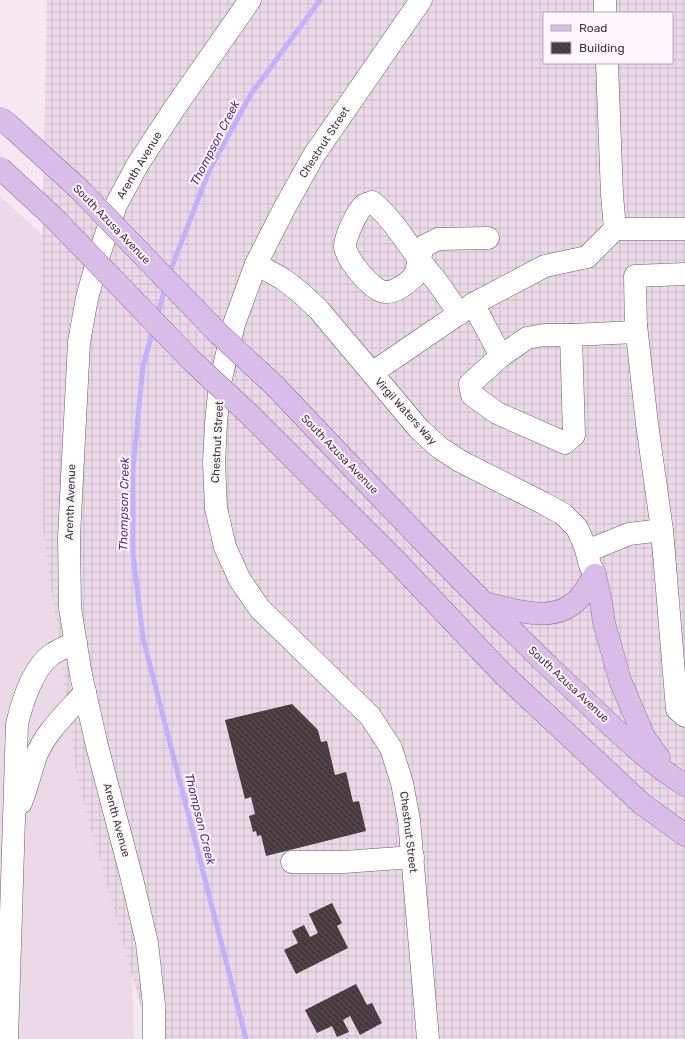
<svg xmlns="http://www.w3.org/2000/svg" width="685" height="1039" font-family="Rubik,sans-serif">
	<style>
		.built { fill: #ecd9e7 }
		.industrial { fill: url(#industrial-grid); fill-rule: evenodd }
		.lines { fill: none; stroke-linecap: round; stroke-linejoin: round }
		.stream { stroke: #bfb1fb; stroke-width: 5 }
		.building { fill: url(#building-back-hatch) }
		.minor-casing { stroke: #6a5f67; stroke-width: 23 }
		.major-casing { stroke: #9271a1; stroke-width: 23 }
		.minor { stroke: #fff; stroke-width: 22 }
		.major { stroke: #d9bce8; stroke-width: 22 }
		.major-bridge-casing { stroke: #9271a1; stroke-width: 23; stroke-linecap: butt }
		.major-bridge { stroke: #d9bce8; stroke-width: 22 }
		.labels { text-anchor: middle; stroke-width: 4; stroke-linejoin: round; paint-order: stroke }
		.street-label { font-size: 11px; fill: #3d383c; stroke: #fff7fd }
		.water-label { font-size: 12px; font-style: italic; fill: #502f97; stroke: #fff7fd }
	</style>
	<defs>
		<pattern id="industrial-grid" width="8" height="8" patternUnits="userSpaceOnUse"><rect width="8" height="8" fill="#ecd9e7"/><path d="M0 4h8M4 0v8" fill="none" stroke="#cbbbc7"/></pattern>
		<pattern id="building-back-hatch" width="6" height="6" patternUnits="userSpaceOnUse"><rect width="6" height="6" fill="#483b3f"/><path d="M-1 5l2 2M0 0l6 6M5-1l2 2" fill="none" stroke="#5b4f53"/></pattern>
	</defs>
	<rect width="100%" height="100%" fill="#f5e8f1"/>
	<!-- built -->
	<polygon class="built" points="0,196 73,263 52,552 58,650 74,733 132,970 134,1039 0,1039"/>
	<!-- industrial -->
	<path class="industrial" d="M47,0H685V1039H150L77,778L43,528L42,267ZM544,13H672V63H544Z"/>
	<g class="lines">
		<!-- stream -->
		<g class="stream">
			<polyline points="169,274 209,171 251,94 320,0"/>
			<polyline points="157,317 165,288"/>
			<polyline points="153,330 143,366 133,469 133,554 143,638 246,1039"/>
		</g>
	</g>
	<!-- building -->
	<g class="building">
		<polygon points="292,704 318,730 321,742 327,741 335,775 346,772 353,802 359,801 366,831 266,856 261,835 257,836 256,831 253,832 249,816 255,814 251,797 245,799 225,720"/>
		<polygon points="332,903 342,923 337,926 348,948 296,974 284,950 298,943 292,931 304,925 310,937 318,933 309,914"/>
		<polygon points="356,984 367,1005 372,1003 382,1023 360,1035 350,1016 343,1020 349,1032 337,1037 332,1026 317,1033 305,1010"/>
	</g>
	<g class="lines">
		<!-- minor casing -->
		<g class="minor-casing">
			<g id="minor">
				<polyline points="421,0 314,155 285,207 256,264 234,324 220,383 216,423 214,463 216,508 225,547 240,580 260,609 370,716 391,748 402,783 409,820 428,1039"/>
				<polyline points="605,0 605,13"/>
				<polyline points="615,229 685,229"/>
				<polyline points="256,264 283,279 301,293 319,310 419,429 440,448 460,461 543,503 563,514 577,528 585,546 590,565 595,575"/>
				<polyline points="473,304 545,266 587,257 615,229 612,195 607,63"/>
				<path d="M459,314C451,302 443,289 434,278C429,272 424,266 419,259C404,239 391,217 372,202C370,203 366,204 364,205C357,211 344,239 345,247C347,260 372,291 385,292C396,293 407,283 415,276L419,259L424,246L438,239L488,238"/>
				<polyline points="636,325 647,424 662,530"/>
				<polyline points="501,356 527,338 544,335 571,335"/>
				<polyline points="372,373 473,304 501,356 470,384 472,395 497,413 565,443 574,435 571,335 636,332 635,276 685,274"/>
				<polyline points="587,551 629,534 662,530 677,709 685,716"/>
				<path d="M21,803C27,787 31,771 36,756C46,731 68,712 85,692"/>
				<polyline points="292,862 344,862 413,857"/>
				<path d="M7,1039L17,724C22,703 33,668 51,655C58,650 68,646 76,642"/>
				<polyline points="154,1039 154,1005 147,943 132,879 97,746 81,675 70,608 69,537 79,342 87,298 98,258 116,205 138,164 174,109 250,0"/>
			</g>
		</g>
		<!-- major casing -->
		<g class="major-casing">
			<g id="major">
				<path d="M275,386C369,485 463,585 562,679C600,714 642,759 685,785"/>
				<polyline points="249,414 396,561 503,674 642,804 685,835"/>
				<polyline points="595,575 601,602 604,623 620,680 644,737 659,758"/>
				<path d="M484,603C515,610 557,626 581,596C586,590 590,582 595,575"/>
			</g>
		</g>
		<!-- minor -->
		<use href="#minor" class="minor"/>
		<!-- major -->
		<use href="#major" class="major"/>
		<!-- major-bridge casing -->
		<g class="major-bridge-casing">
			<g id="major-bridge">
				<polyline points="0,118 9,125 79,189 218,333 275,386"/>
				<polyline points="0,168 53,217 191,360 249,414"/>
			</g>
		</g>
		<!-- major-bridge -->
		<use href="#major-bridge" class="major-bridge"/>
	</g>
	<g class="labels">
		<!-- street labels -->
		<g class="street-label">
			<text transform="translate(324 142) rotate(-57)" y="4">Chestnut Street</text>
			<text transform="translate(139 165) rotate(-59)" y="4">Arenth Avenue</text>
			<text transform="translate(112 224) rotate(46)" y="4">South Azusa Avenue</text>
			<text transform="translate(406 411) rotate(48)" y="4">Virgil Waters Way</text>
			<text transform="translate(217 442) rotate(-87)" y="4">Chestnut Street</text>
			<text transform="translate(340 454) rotate(46)" y="4">South Azusa Avenue</text>
			<text transform="translate(70 502) rotate(-88)" y="4">Arenth Avenue</text>
			<text transform="translate(569 684) rotate(43)" y="4">South Azusa Avenue</text>
			<text transform="translate(117 820) rotate(75)" y="4">Arenth Avenue</text>
			<text transform="translate(409 832) rotate(83)" y="4">Chestnut Street</text>
		</g>
		<!-- water labels -->
		<g class="water-label">
			<text transform="translate(215 143) rotate(-63)" y="4">Thompson Creek</text>
			<text transform="translate(124 504) rotate(-89)" y="4">Thompson Creek</text>
			<text transform="translate(200 819) rotate(76)" y="4">Thompson Creek</text>
		</g>
	</g>
	<!-- legend -->
	<rect x="543" y="12" width="130" height="52" fill="#fff7fd" stroke="#b1abb0"/>
	<rect x="551" y="25" width="20" height="6" fill="#d9bce8" stroke="#b1abb0"/>
	<text x="579" y="32" font-size="12" fill="#3d383c">Road</text>
	<rect x="551" y="42" width="20" height="12" fill="url(#building-back-hatch)" stroke="#b1abb0"/>
	<text x="579" y="52" font-size="12" fill="#3d383c">Building</text>
</svg>
